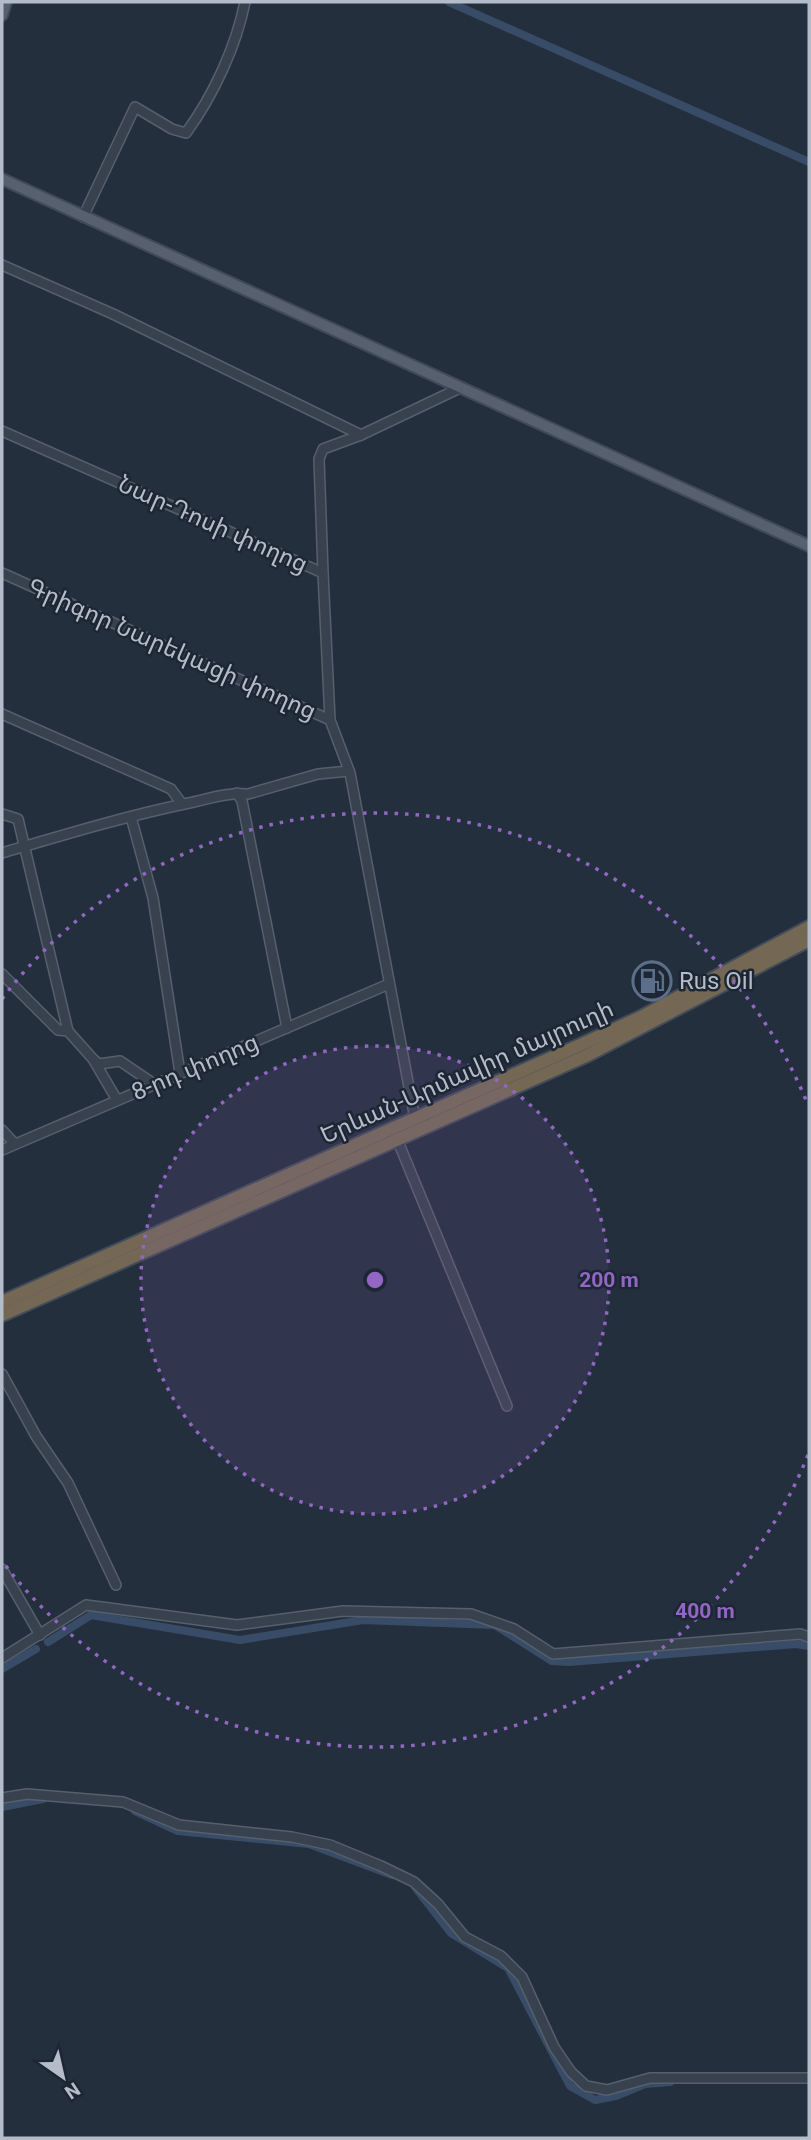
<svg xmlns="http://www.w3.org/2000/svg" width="811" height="2140" font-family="Roboto,'Noto Sans Armenian',sans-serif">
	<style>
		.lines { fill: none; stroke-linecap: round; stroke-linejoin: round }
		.canal { stroke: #394c67; stroke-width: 8 }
		.minor-casing { stroke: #565f6c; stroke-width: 12 }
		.major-casing { stroke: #414a57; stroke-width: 14 }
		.highway-casing { stroke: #434c59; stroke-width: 16 }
		.minor { stroke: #38414e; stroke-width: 9 }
		.major { stroke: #56606e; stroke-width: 10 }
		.highway { stroke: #746855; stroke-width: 12 }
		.ring { fill: none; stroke: #9266c3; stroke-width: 3.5; stroke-dasharray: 3.5 7 }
		.labels { text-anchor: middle; stroke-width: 5; stroke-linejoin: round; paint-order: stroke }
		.street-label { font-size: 24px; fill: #b4bcc9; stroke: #1d2633 }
		.poi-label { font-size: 24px; fill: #b4bcc9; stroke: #1d2633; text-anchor: start }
		.centre { fill: #9266c3; stroke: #1d2633; stroke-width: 3.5 }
		.ring-label { font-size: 21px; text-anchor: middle; font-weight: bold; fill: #9266c3; stroke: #1d2633; stroke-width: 5; stroke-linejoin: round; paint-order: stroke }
	</style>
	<rect width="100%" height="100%" fill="#242f3e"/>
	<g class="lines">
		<!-- canal -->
		<g class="canal">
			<polyline points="449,2 809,162"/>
			<polyline points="48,1642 91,1615 240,1640 363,1620 495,1625 552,1661 569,1662 796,1644 809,1646"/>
			<polyline points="2,1669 36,1649"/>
			<polyline points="2,1807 43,1799"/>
			<polyline points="135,1811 178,1831 309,1844 392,1875"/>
			<polyline points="415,1887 451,1933 508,1968 570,2086 595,2100 616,2096 645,2084 670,2082"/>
		</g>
		<!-- minor casing -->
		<g class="minor-casing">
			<g id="minor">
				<path d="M83,217L135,107L172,129L186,133C213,96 236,47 245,2"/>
				<polyline points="2,265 113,314 361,435"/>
				<polyline points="2,431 323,573 319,459 323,449 361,435 462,387"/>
				<polyline points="2,573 330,720 350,773 415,1119"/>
				<polyline points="323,573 330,720"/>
				<polyline points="2,714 171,789 182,804"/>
				<polyline points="237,793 242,801 287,1028"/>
				<polyline points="2,814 18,819 68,1031 93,1059 117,1100"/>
				<polyline points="131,817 153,898 180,1073"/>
				<path d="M2,853C63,835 126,816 189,803C208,799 228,792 248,794L318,774L349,771"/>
				<polyline points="2,974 58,1030 68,1031"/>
				<polyline points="94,1060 99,1064 120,1061 154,1084"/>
				<polyline points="2,1130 15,1144"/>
				<polyline points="397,1139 507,1406"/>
				<polyline points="2,1150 389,984"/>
				<polyline points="2,1374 36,1436 68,1483 116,1585"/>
				<polyline points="2,1569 40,1635"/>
				<polyline points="2,1658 86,1605 237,1625 343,1611 471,1614 514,1629 553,1654 800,1634 809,1637"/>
				<polyline points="2,1798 27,1794 123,1802 179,1825 292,1837 330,1845 381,1866 414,1882 438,1904 465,1937 501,1956 522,1977 554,2047 571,2072 586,2086 607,2090 650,2078 809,2078"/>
			</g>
		</g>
		<!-- major casing -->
		<g class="major-casing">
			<g id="major">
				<polyline points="2,15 6,2"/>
				<polyline points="2,179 809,546"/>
			</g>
		</g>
		<!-- highway casing -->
		<g class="highway-casing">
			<g id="highway">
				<polyline points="2,1302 578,1046 641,1017 809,927"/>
				<polyline points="2,1315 588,1055 809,940"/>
			</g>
		</g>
		<!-- minor -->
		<use href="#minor" class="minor"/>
		<!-- major -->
		<use href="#major" class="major"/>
		<!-- highway -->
		<use href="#highway" class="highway"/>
	</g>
	<!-- distance rings -->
	<circle cx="375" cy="1280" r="234" fill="#9266c3" fill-opacity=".12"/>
	<g class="ring">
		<circle cx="375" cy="1280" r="234"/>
		<path d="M808 1455A467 467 0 0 1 2 1561M2 999A467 467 0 0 1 808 1105"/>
	</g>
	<!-- icons -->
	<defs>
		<g id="fuel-ring" transform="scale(2.0125)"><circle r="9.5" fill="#1d2633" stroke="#5c6f8a" stroke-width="1.5"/><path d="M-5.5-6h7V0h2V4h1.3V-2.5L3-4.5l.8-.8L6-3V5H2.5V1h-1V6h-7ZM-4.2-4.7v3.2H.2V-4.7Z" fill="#5c6f8a"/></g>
	</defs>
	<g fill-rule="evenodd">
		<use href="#fuel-ring" x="652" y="981"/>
	</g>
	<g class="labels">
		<!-- street labels -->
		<g class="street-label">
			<text transform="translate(213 524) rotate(24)" y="8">Նար-Դոսի փողոց</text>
			<text transform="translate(172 649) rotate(24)" y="8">Գրիգոր Նարեկացի փողոց</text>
			<text transform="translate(195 1067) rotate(-23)" y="8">8-րդ փողոց</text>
			<text transform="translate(467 1072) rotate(-24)" y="8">Երևան-Արմավիր մայրուղի</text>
		</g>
		<!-- poi labels -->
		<g class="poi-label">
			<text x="679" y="989">Rus Oil</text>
		</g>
	</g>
	<circle cx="375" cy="1280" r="10" class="centre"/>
	<g class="ring-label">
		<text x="609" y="1287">200 m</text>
		<text x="705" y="1618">400 m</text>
	</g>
	<!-- border -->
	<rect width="811" height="2140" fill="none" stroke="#b4bcc9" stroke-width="7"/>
	<!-- north arrow -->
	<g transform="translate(63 2077) rotate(146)" stroke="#1d2633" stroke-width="5" paint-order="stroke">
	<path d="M0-5L12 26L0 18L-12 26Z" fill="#b4bcc9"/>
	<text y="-10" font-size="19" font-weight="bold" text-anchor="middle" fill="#b4bcc9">N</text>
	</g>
</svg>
